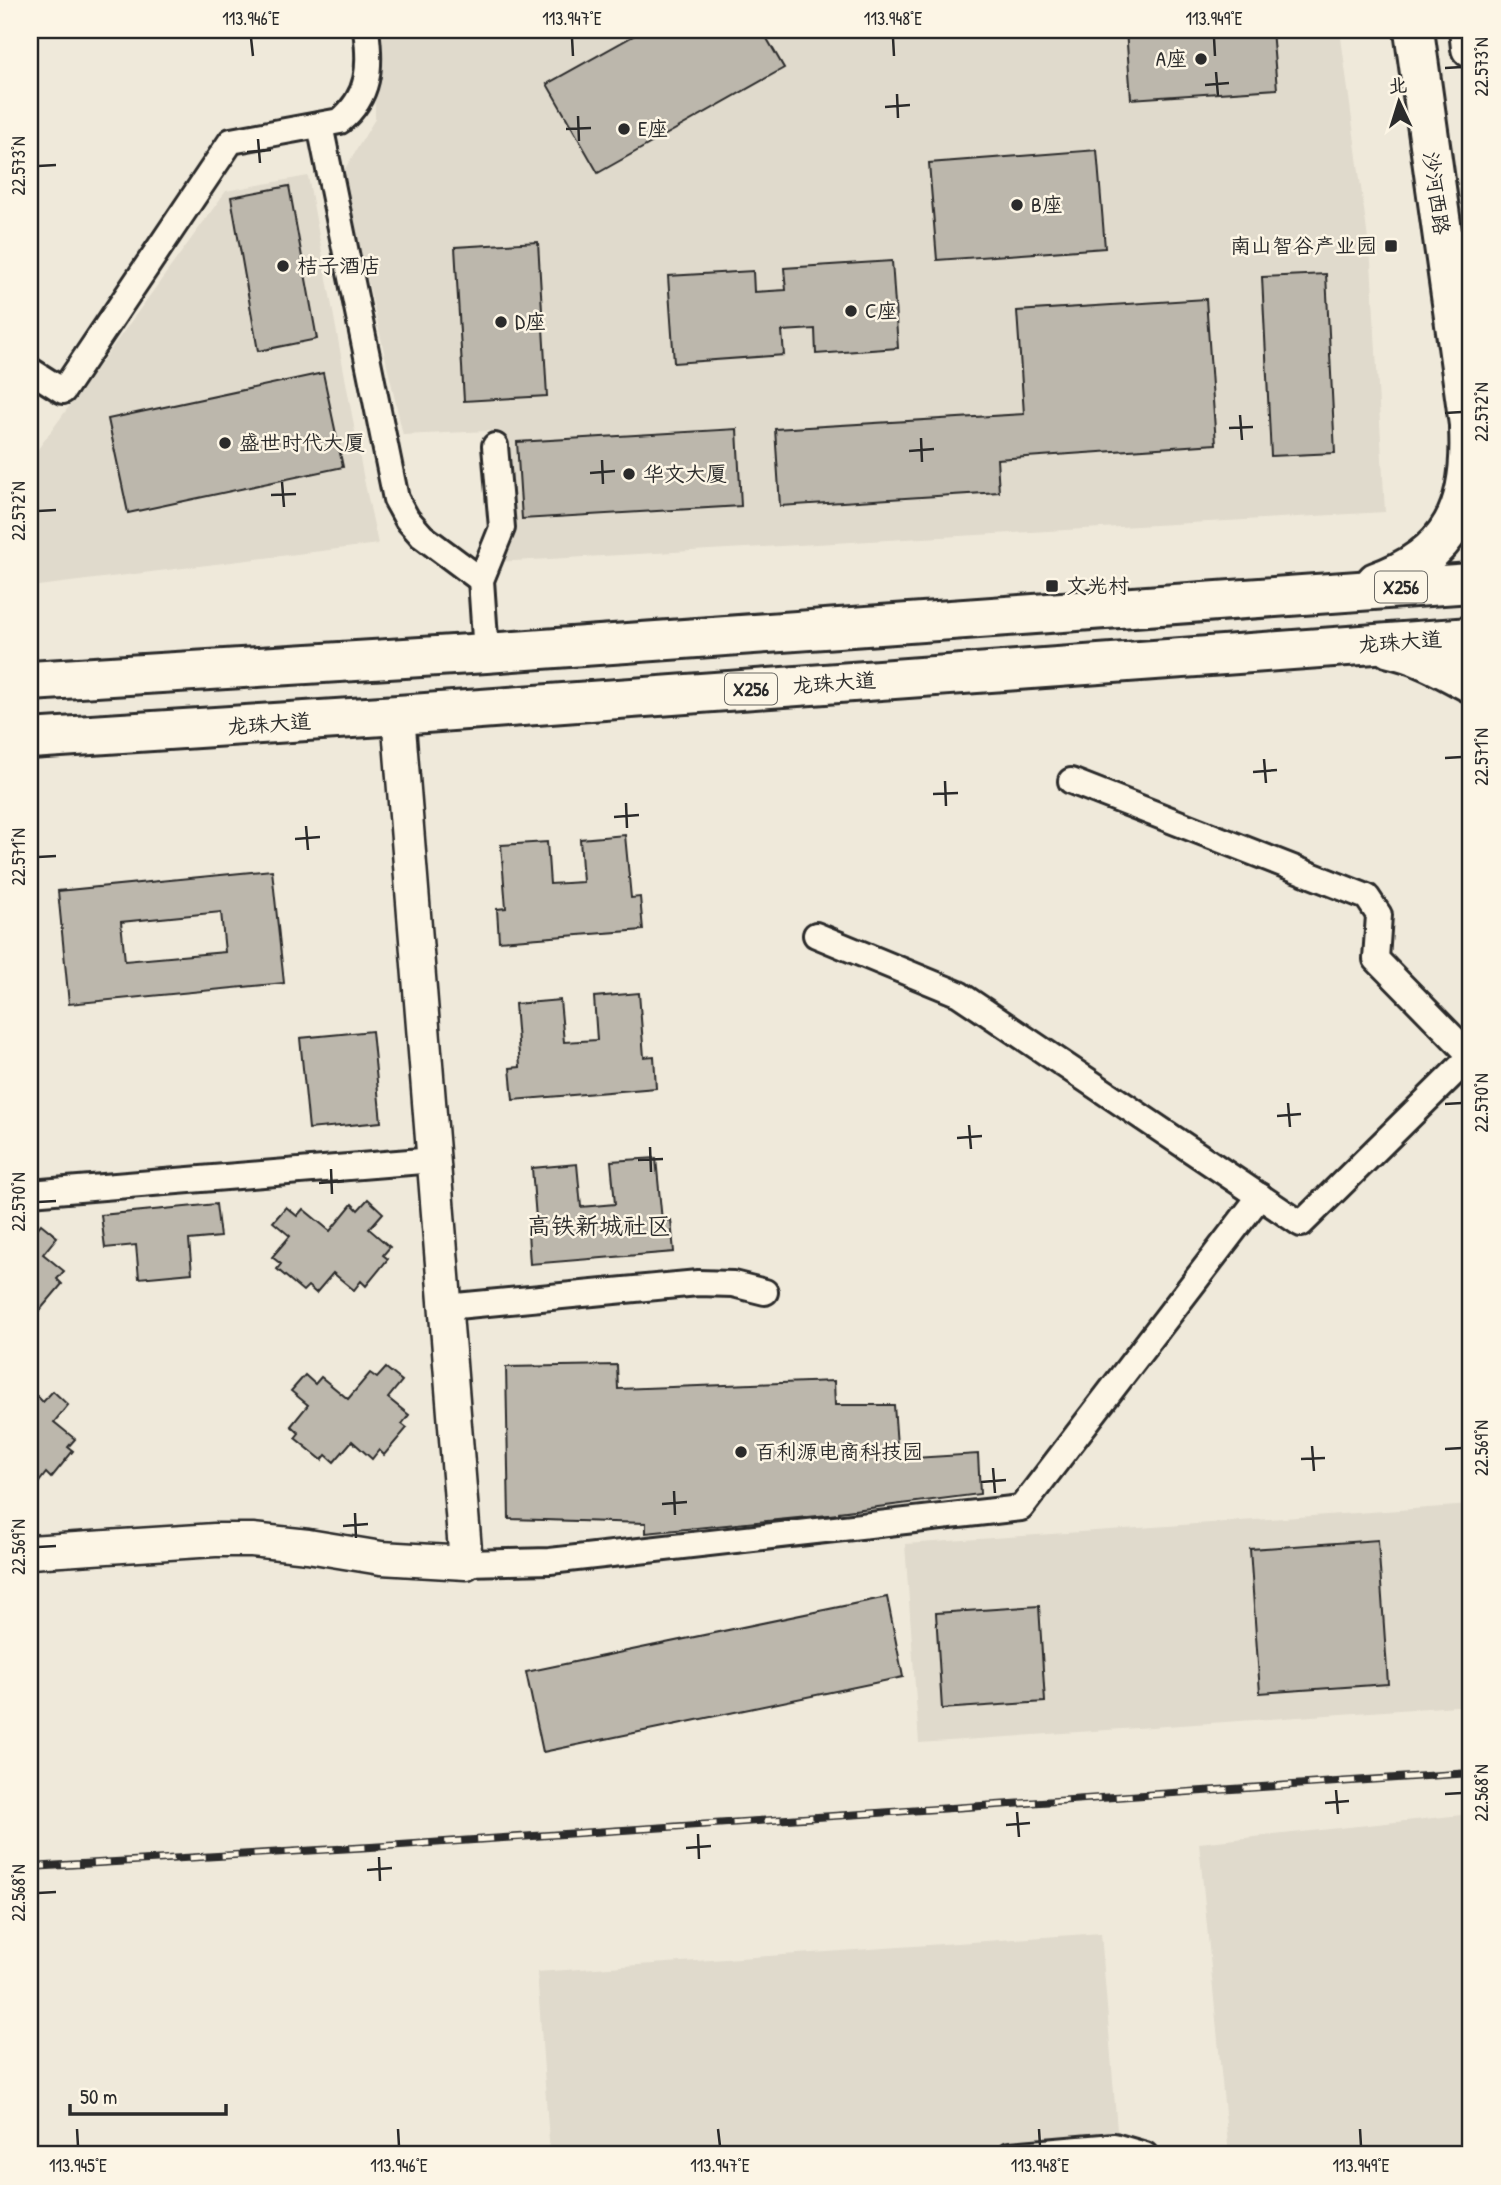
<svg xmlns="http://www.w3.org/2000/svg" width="1501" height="2185" font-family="'Patrick Hand','LXGW WenKai TC',sans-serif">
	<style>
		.built { fill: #e0dacc }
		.building { fill: #bcb7ac; stroke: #2b2b2b; stroke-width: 2; fill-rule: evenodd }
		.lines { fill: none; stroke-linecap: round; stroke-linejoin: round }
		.minor-casing { stroke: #2b2b2b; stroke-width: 30 }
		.tertiary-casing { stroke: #2b2b2b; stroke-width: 37 }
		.primary-casing { stroke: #2b2b2b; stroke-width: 44 }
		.minor { stroke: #fcf5e5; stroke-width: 24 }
		.tertiary { stroke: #fcf5e5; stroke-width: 32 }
		.primary { stroke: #fcf5e5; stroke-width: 38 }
		.rail-casing { stroke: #2b2b2b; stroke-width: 8 }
		.rail { stroke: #fcf5e5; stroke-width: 5; stroke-dasharray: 16; stroke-linecap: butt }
		.ticks { fill: none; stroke: #2b2b2b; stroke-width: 2.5 }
		.poi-dot { fill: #2b2b2b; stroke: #fcf5e5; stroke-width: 2.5 }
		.labels { text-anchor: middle; stroke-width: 5; stroke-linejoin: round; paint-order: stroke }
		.shield { fill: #fcf5e5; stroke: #6a6863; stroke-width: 2 }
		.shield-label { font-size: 19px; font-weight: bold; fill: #2b2b2b }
		.poi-label { font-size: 21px; fill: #2b2b2b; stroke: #fcf5e5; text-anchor: start }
		.street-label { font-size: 21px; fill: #2b2b2b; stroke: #fcf5e5 }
		.quarter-label { font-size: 24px; fill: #2b2b2b; stroke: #fcf5e5 }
		.neatline { fill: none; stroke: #2b2b2b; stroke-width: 2.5 }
		.ticks-label { font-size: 18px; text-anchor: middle; fill: #2b2b2b }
	</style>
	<rect width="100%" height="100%" fill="#efe9da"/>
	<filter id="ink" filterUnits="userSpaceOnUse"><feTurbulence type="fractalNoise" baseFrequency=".0143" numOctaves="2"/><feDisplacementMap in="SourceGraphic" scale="14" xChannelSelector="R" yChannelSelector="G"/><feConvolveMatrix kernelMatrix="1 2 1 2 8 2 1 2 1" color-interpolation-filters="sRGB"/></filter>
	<g filter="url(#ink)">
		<!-- built -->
		<g class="built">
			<polygon points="374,30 1340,30 1371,262 1385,512 496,562 489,431 403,435 343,172 375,119"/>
			<polygon points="308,176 363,475 378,544 30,587 30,460 226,191"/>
			<polygon points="1471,1505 1471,1705 919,1743 905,1544"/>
			<polygon points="1471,1814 1471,2155 1229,2155 1199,1843"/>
			<polygon points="1101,1933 1119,2155 550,2155 537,1972"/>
		</g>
		<!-- building -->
		<g class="building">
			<polygon points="644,30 762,30 784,68 598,173 547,84"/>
			<polygon points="1126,30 1272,30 1277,89 1131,99"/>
			<polygon points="1097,150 1105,248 937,260 929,163"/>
			<polygon points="289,186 317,339 258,351 231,197"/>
			<polygon points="538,242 547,396 464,401 455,247"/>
			<polygon points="892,261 898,348 816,354 815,329 782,331 784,355 674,363 668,276 753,271 754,292 786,290 784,268"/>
			<polygon points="1326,274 1335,453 1271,456 1262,277"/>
			<polygon points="1206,299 1216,444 997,459 999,492 780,506 775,429 1024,414 1017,311"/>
			<polygon points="323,373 343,467 128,513 108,419"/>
			<polygon points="737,429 741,506 522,519 517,442"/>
			<polygon points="625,835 631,898 640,897 643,930 499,941 497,909 506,908 501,845 547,842 550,884 583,882 580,839"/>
			<path d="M272,870L284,983L69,1004L58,891ZM221,912L225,952L125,961L121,922Z"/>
			<polygon points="639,993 644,1057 654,1056 656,1088 513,1100 510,1068 520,1067 515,1004 560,1000 564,1042 597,1040 594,997"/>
			<polygon points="372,1031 381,1122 309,1129 300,1038"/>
			<polygon points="656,1158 662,1221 671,1220 674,1252 530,1264 528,1232 537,1231 532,1168 577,1164 581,1207 615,1204 611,1161"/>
			<polygon points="368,1199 383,1213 369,1229 390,1247 383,1255 388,1259 366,1286 361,1281 354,1290 333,1273 316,1293 308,1286 303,1291 277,1269 281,1264 272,1257 290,1236 273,1222 286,1207 297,1216 303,1209 330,1231 352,1204 358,1210"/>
			<polygon points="216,1204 220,1237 189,1240 192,1273 139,1278 136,1245 105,1248 101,1215"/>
			<polygon points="41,1224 57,1237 43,1254 64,1271 57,1279 62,1284 40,1310 30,1302 30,1238"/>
			<polygon points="617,1365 618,1389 834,1381 835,1405 894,1405 898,1459 978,1454 980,1494 839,1512 839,1514 646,1533 646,1523 509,1519 506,1367"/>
			<polygon points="386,1368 402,1381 388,1398 409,1415 402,1424 407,1428 384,1455 379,1450 372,1459 352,1441 334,1462 326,1455 322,1460 295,1438 299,1433 291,1426 308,1405 291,1391 305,1375 315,1384 321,1377 348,1399 370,1373 377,1378"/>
			<polygon points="53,1391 68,1405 54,1422 75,1439 68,1447 73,1451 51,1478 46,1473 39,1482 30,1474 30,1404 37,1396 43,1402"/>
			<polygon points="1378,1540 1388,1684 1260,1693 1250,1549"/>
			<polygon points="887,1597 903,1677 543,1752 526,1672"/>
			<polygon points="1039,1606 1045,1702 942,1709 936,1613"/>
		</g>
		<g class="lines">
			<!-- minor casing -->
			<g class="minor-casing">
				<g id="minor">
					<polyline points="320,125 396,499 407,519 422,536 481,580"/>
					<path d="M30,370L63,391L231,141L340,121C370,96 371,66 366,30"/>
					<polyline points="486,653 481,580 502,528 495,446"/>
					<polyline points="1071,781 1367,897 1379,915 1376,959 1471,1056"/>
					<polyline points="816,935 959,994 1301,1224 1471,1056"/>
					<polyline points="30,1193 434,1160"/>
					<polyline points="446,1307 698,1283 733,1284 765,1292"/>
					<polyline points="466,1563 550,1561 1021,1508 1260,1196"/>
					<polyline points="1010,2155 1114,2146 1145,2155"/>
				</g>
			</g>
			<!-- tertiary casing -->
			<g class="tertiary-casing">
				<polyline id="tertiary" points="30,1552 215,1540 252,1540 308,1546 381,1558 466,1563 398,715"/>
			</g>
			<!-- primary casing -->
			<g class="primary-casing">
				<g id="primary">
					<polyline points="1414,30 1471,439"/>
					<polyline points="1469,30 1471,48"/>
					<path d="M1376,582C1452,555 1473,506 1469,428"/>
					<path d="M1390,648C1419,654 1445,669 1471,683"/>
					<polyline points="30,681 486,653 1471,583"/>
					<polyline points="30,739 398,715 1471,637"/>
				</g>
			</g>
			<!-- minor -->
			<use href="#minor" class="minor"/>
			<!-- tertiary -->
			<use href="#tertiary" class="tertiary"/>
			<!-- primary -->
			<use href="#primary" class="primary"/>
			<!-- rail casing -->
			<g class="rail-casing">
				<polyline id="rail" points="30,1867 371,1847 1471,1773"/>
			</g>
			<!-- rail -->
			<use href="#rail" class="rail"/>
		</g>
	</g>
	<!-- ticks -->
	<path class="ticks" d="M251,38L253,56M572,38L573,56M893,38L894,56M1214,38L1215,56M1445,68L1462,67M1216,72L1218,96M1205,85L1229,83M897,94L898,118M885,107L910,105M578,116L579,141M566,129L591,128M258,139L260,163M247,152L271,150M38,166L56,165M1445,413L1462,412M1240,415L1242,440M1229,428L1253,427M921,438L922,462M909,451L934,449M602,460L603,484M590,473L615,471M282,482L284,507M271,495L296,494M38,511L56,510M1445,758L1462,757M1264,759L1266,783M1253,772L1277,770M945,781L946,806M933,794L958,793M626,803L627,828M614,817L639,815M306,826L308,850M295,839L320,837M38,857L56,856M1288,1103L1290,1127M1445,1104L1462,1103M1277,1116L1301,1114M969,1125L971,1149M957,1138L982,1136M650,1147L651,1172M638,1160L663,1159M331,1169L332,1194M319,1183L344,1181M38,1202L56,1201M1312,1446L1314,1471M1445,1449L1462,1448M1301,1459L1325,1458M993,1468L995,1493M981,1482L1006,1480M674,1491L675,1515M662,1504L687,1502M355,1513L356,1538M343,1526L368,1524M38,1547L56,1546M1336,1790L1338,1814M1445,1794L1462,1793M1325,1803L1349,1801M1017,1812L1019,1837M1006,1825L1030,1823M698,1834L699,1859M686,1848L711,1846M379,1857L380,1881M367,1870L392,1868M38,1893L56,1892M77,2129L78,2146M398,2129L399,2146M718,2129L720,2146M1039,2129L1040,2146M1360,2129L1361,2146"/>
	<!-- markers -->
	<g class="poi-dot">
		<circle cx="1201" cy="59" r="7"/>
		<circle cx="624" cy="129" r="7"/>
		<circle cx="1017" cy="205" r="7"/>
		<rect x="1384" y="239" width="14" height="14" rx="3.5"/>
		<circle cx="283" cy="266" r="7"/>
		<circle cx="851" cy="311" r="7"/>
		<circle cx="501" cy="322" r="7"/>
		<circle cx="225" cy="443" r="7"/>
		<circle cx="629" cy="474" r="7"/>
		<rect x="1045" y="579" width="14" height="14" rx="3.5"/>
		<circle cx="741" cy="1452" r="7"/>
	</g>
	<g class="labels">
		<!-- shield labels -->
		<g class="shield">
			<rect x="1375" y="571.5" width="52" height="31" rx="5"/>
			<rect x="725" y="673.5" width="52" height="31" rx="5"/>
		</g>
		<g class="shield-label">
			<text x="1401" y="594">X256</text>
			<text x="751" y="696">X256</text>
		</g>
		<!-- poi labels -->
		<g class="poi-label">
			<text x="1187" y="66" text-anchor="end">A座</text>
			<text x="638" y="136">E座</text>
			<text x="1031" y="212">B座</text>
			<text x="1377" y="253" text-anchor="end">南山智谷产业园</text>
			<text x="297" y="273">桔子酒店</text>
			<text x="865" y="318">C座</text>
			<text x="515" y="329">D座</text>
			<text x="239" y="450">盛世时代大厦</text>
			<text x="643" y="481">华文大厦</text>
			<text x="1066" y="593">文光村</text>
			<text x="755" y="1459">百利源电商科技园</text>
		</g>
		<!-- street labels -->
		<g class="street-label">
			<text transform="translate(1436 193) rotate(82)" y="7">沙河西路</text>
			<text transform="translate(1400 642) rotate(-4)" y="7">龙珠大道</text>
			<text transform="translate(834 683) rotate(-4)" y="7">龙珠大道</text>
			<text transform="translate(269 724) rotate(-4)" y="7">龙珠大道</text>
		</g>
		<!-- quarter labels -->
		<g class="quarter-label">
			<text x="599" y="1234">高铁新城社区</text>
		</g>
	</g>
	<!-- margin -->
	<rect width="1501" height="2185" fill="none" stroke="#fcf5e5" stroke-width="77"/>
	<!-- north arrow -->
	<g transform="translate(1399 102) rotate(356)" stroke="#fcf5e5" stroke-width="5" paint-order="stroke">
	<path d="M0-5L12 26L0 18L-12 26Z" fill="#2b2b2b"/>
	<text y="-10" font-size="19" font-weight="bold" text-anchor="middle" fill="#2b2b2b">北</text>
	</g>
	<!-- scale -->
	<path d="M70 2104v10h156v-10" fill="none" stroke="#2b2b2b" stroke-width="3.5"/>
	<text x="80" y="2104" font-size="21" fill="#2b2b2b" stroke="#fcf5e5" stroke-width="5" paint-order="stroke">50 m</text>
	<rect x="38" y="38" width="1424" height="2108" class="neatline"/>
	<g class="ticks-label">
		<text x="251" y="25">113.946°E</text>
		<text x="572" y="25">113.947°E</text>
		<text x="893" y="25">113.948°E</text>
		<text x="1214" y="25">113.949°E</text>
		<text transform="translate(1482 67) rotate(-90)" y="6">22.573°N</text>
		<text transform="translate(19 166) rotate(-90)" y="6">22.573°N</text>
		<text transform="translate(1482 412) rotate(-90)" y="6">22.572°N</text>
		<text transform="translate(19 511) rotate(-90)" y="6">22.572°N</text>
		<text transform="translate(1482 757) rotate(-90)" y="6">22.571°N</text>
		<text transform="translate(19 857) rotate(-90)" y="6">22.571°N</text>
		<text transform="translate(1482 1103) rotate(-90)" y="6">22.570°N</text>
		<text transform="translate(19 1202) rotate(-90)" y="6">22.570°N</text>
		<text transform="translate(1482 1448) rotate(-90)" y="6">22.569°N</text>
		<text transform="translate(19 1547) rotate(-90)" y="6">22.569°N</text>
		<text transform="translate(1482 1793) rotate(-90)" y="6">22.568°N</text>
		<text transform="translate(19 1893) rotate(-90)" y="6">22.568°N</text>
		<text x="78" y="2172">113.945°E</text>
		<text x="399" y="2172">113.946°E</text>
		<text x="720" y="2172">113.947°E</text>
		<text x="1040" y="2172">113.948°E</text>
		<text x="1361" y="2172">113.949°E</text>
	</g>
</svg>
